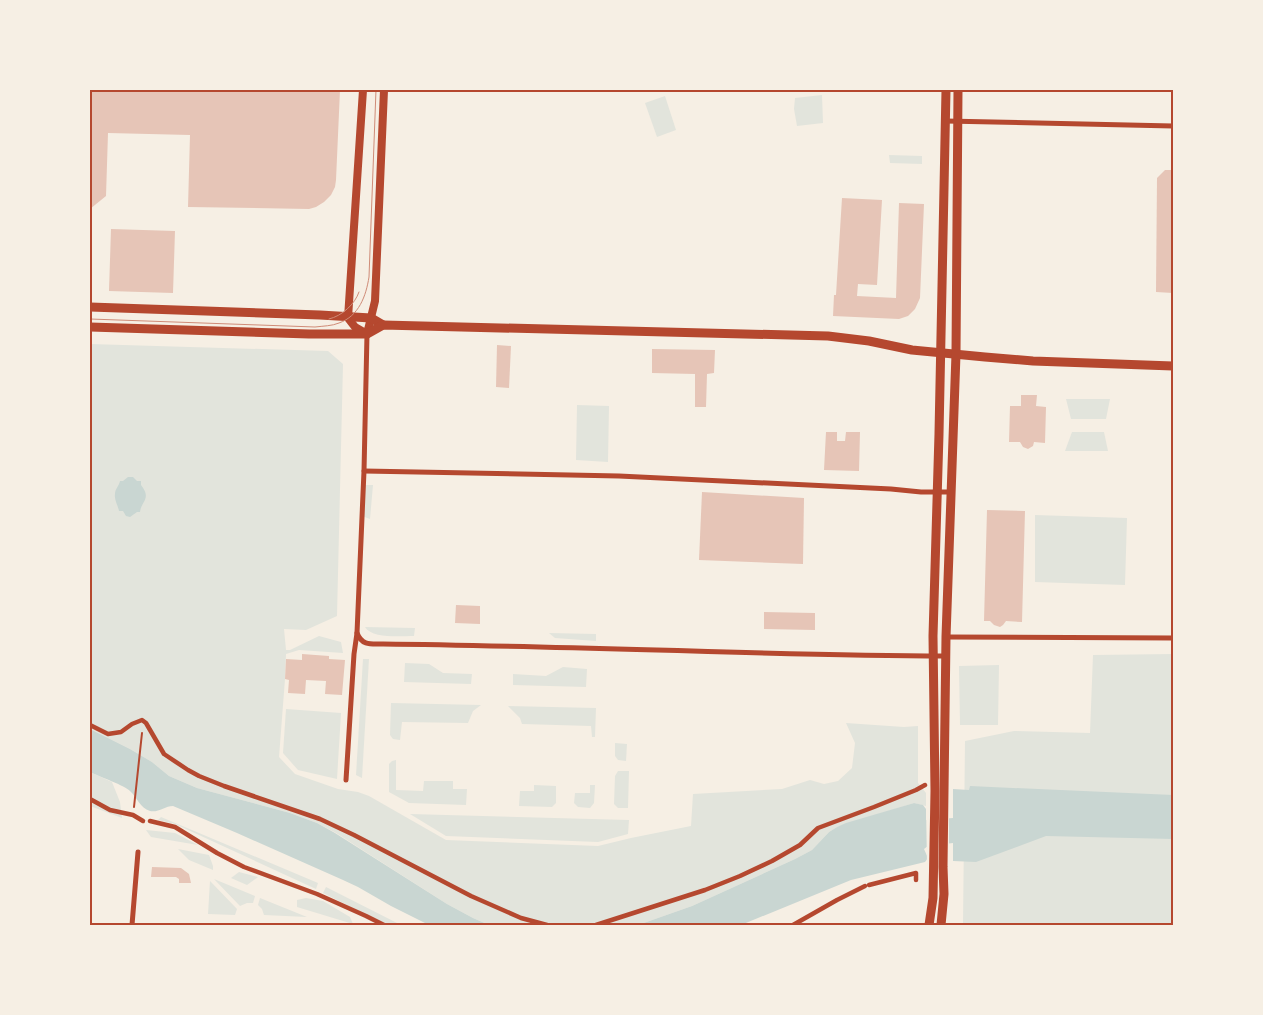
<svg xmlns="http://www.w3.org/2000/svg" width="1263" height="1015" font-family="Raleway,sans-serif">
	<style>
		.green { fill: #e2e4dc }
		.water { fill: #c9d6d2 }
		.pier { fill: #f6efe4 }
		.building { fill: #e6c5b7 }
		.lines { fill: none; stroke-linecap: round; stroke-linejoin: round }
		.path { stroke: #b5482f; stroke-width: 2 }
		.pedestrian { stroke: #b5482f; stroke-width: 4.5 }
		.minor { stroke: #b5482f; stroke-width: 5 }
		.tertiary { stroke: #b5482f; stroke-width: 8 }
		.secondary { stroke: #b5482f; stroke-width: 9 }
		.tram { stroke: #cf8b77; stroke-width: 1 }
		.neatline { fill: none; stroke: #b5482f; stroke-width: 2 }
	</style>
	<rect width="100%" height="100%" fill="#f6efe4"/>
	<!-- green -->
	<g class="green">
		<polygon points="822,95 823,123 797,126 794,109 795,98"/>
		<polygon points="665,96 676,130 657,137 645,103"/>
		<polygon points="889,155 922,156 922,164 890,163"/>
		<polygon points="90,344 328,351 343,364 337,616 306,630 284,629 286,650 290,650 319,636 341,642 343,653 299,650 286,654 285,679 279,757 295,774 338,789 358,792 369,796 446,840 598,846 631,838 691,826 693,794 782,789 810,780 824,784 838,781 852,768 855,743 846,723 904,727 918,726 918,783 926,793 926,806 914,803 837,827 829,832 812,850 795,859 692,906 638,925 489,925 473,918 447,904 336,833 317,823 290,813 197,788 169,776 152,762 130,749 90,729"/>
		<polygon points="1066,399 1110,399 1106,419 1071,419"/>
		<polygon points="577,405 609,406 608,462 576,460"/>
		<polygon points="1072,432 1104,432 1108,451 1065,451"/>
		<polygon points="363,485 373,485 370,519 362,516"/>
		<polygon points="1035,515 1127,518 1125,585 1035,582"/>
		<path d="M365,627L415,628L414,636C401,636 372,639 365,627Z"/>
		<polygon points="549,633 596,634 596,641 555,638"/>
		<polygon points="1173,654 1173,925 963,925 965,741 1014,731 1090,733 1093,655"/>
		<polygon points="363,659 369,659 362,778 356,775"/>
		<polygon points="405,663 429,664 443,673 472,674 471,684 404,682"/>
		<polygon points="999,665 998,725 960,725 959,666"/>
		<polygon points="563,667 587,669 586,687 513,685 513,674 546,676"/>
		<polygon points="391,703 481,705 473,711 468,723 402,722 400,740 393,739 390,735"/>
		<polygon points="508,706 596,708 595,737 592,737 591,726 522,724 520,718"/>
		<polygon points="286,709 341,713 337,779 298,770 283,753"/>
		<polygon points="615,743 627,744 626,761 618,760 615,756"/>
		<polygon points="396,760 396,790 423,791 424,781 453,781 453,789 467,789 466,805 409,803 389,792 389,764 392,761"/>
		<polygon points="618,771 629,771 628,808 618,808 614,804 615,776"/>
		<polygon points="90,772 112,782 120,802 122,818 90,806"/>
		<polygon points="534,785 556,786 556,803 552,807 519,806 520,791 534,791"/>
		<polygon points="590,785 595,785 594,803 590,808 578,807 574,803 575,793 590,793"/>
		<polygon points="410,814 629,820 628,834 598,842 446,836"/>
		<polygon points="161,817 318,883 316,889 175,824 158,820"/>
		<polygon points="146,830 175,833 198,845 151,837"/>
		<polygon points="178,849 209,855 213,866 213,870 189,860"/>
		<polygon points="239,872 258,877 247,885 231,878"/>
		<polygon points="214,879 255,896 253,903 247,903 240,906"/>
		<polygon points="210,881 237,909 235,915 208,914"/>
		<polygon points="326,887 401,925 387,925 323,893"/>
		<polygon points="260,898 307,917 264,915 262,909 258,905"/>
		<polygon points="306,898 323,901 350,917 353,924 297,907 297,900"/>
	</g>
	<!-- water -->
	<g class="water">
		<path d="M128,477H133L137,481H141V485C152,499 141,501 140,512H137L130,517L126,516L123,511H119C118,505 114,500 115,494C115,489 119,486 120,481H123Z"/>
		<path d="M90,729L130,749L152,762L169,776L197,788L290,813L317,823L335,833L447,904L473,918L489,925H429L391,906L358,887L343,880L237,833L173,806C165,806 158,813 150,811C140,808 137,797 130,791C126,786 98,776 90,772Z"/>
		<polygon points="970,786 1173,795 1173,839 1046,836 976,862 953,861 953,843 928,846 924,849 928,858 925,862 851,880 741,925 638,925 692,906 795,859 812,850 829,832 837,827 846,823 914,803 923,805 926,809 926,820 953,818 953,789 969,790"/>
	</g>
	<!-- pier -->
	<polygon class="pier" points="926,805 928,809 929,817 949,816 949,846 929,848 927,850 930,858 927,865"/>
	<!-- building -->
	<g class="building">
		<polygon points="90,90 340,90 336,180 335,187 331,195 324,202 316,207 309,209 188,207 190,135 108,133 106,196 90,209"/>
		<polygon points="1165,170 1173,170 1173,293 1156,292 1157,178"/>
		<polygon points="842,198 882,200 877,285 858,284 857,296 896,298 899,203 924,204 920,298 915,309 908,316 899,319 833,316 834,295 836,295"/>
		<polygon points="111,229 175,231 173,293 109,291"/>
		<polygon points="497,345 511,346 509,388 496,387"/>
		<polygon points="652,349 715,350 714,373 707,374 706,407 695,407 695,374 652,373"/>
		<polygon points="1021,395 1037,395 1036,406 1046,407 1045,443 1034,442 1033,446 1028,449 1023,447 1020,442 1009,442 1010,406 1021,406"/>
		<polygon points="826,432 837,432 837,441 845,441 846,432 860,432 859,471 824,470"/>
		<polygon points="702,492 804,498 803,564 699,560"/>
		<polygon points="987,510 1025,511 1022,622 1006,621 1003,625 1000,627 994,625 990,621 984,621"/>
		<polygon points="456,605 480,606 480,624 455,623"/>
		<polygon points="764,612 815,613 815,630 764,629"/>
		<polygon points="302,654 329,656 329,659 345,660 342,695 325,694 326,681 306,680 305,694 288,693 289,680 285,679 286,659 302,660"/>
		<polygon points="152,867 181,868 189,874 191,883 179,883 179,879 176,877 151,877"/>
	</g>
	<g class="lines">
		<!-- path -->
		<polyline class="path" points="134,807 142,733"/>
		<!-- pedestrian -->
		<g class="pedestrian">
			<polyline points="90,725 108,734 121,732 132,724 142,720 146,723 164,754 188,770 199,776 224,786 320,819 354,835 471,896 521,918 547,925"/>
			<polyline points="90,799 110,810 133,815 143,821"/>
			<polyline points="150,821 175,827 217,853 244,867 317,894 366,916 384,925"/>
			<polyline points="869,885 916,873 916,880"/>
			<polyline points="596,925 705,890 740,876 772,861 800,845 818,828 874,807 916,790 925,785"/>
			<polyline points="793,925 837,900 865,886"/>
		</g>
		<!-- minor -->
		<g class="minor">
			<polyline points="945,121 1173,126"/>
			<polyline points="364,471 619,476 891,489 921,492 951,492"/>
			<path d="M357,633C362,646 371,644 383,644C571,646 758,655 945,656"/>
			<polyline points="946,637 1173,638"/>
			<polyline points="346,780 354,654 357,633 364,471 367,334"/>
			<polyline points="132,925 138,852"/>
		</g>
		<!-- tertiary -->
		<polyline class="tertiary" points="363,90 348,318 355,327 367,334 375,301 384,90"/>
		<!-- secondary -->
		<g class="secondary">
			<polyline points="90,307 320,315 371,318 383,325"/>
			<polyline points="90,327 309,334 367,334 383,325 828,336 869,341 912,350 985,357 1033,361 1173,366"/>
			<polyline points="929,925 933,898 935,791 933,636 939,434 946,90"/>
			<polyline points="941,925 944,894 943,867 946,637 956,354 958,90"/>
		</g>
		<!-- tram -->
		<g class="tram">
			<path d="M90,319L315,327C323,326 332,326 339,323C359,316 366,296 369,277L376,90"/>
			<path d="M329,319C342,316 355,304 359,292"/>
		</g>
	</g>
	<!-- border -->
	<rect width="1263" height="1015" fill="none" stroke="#f6efe4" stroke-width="182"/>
	<rect x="91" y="91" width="1081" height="833" class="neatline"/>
</svg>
